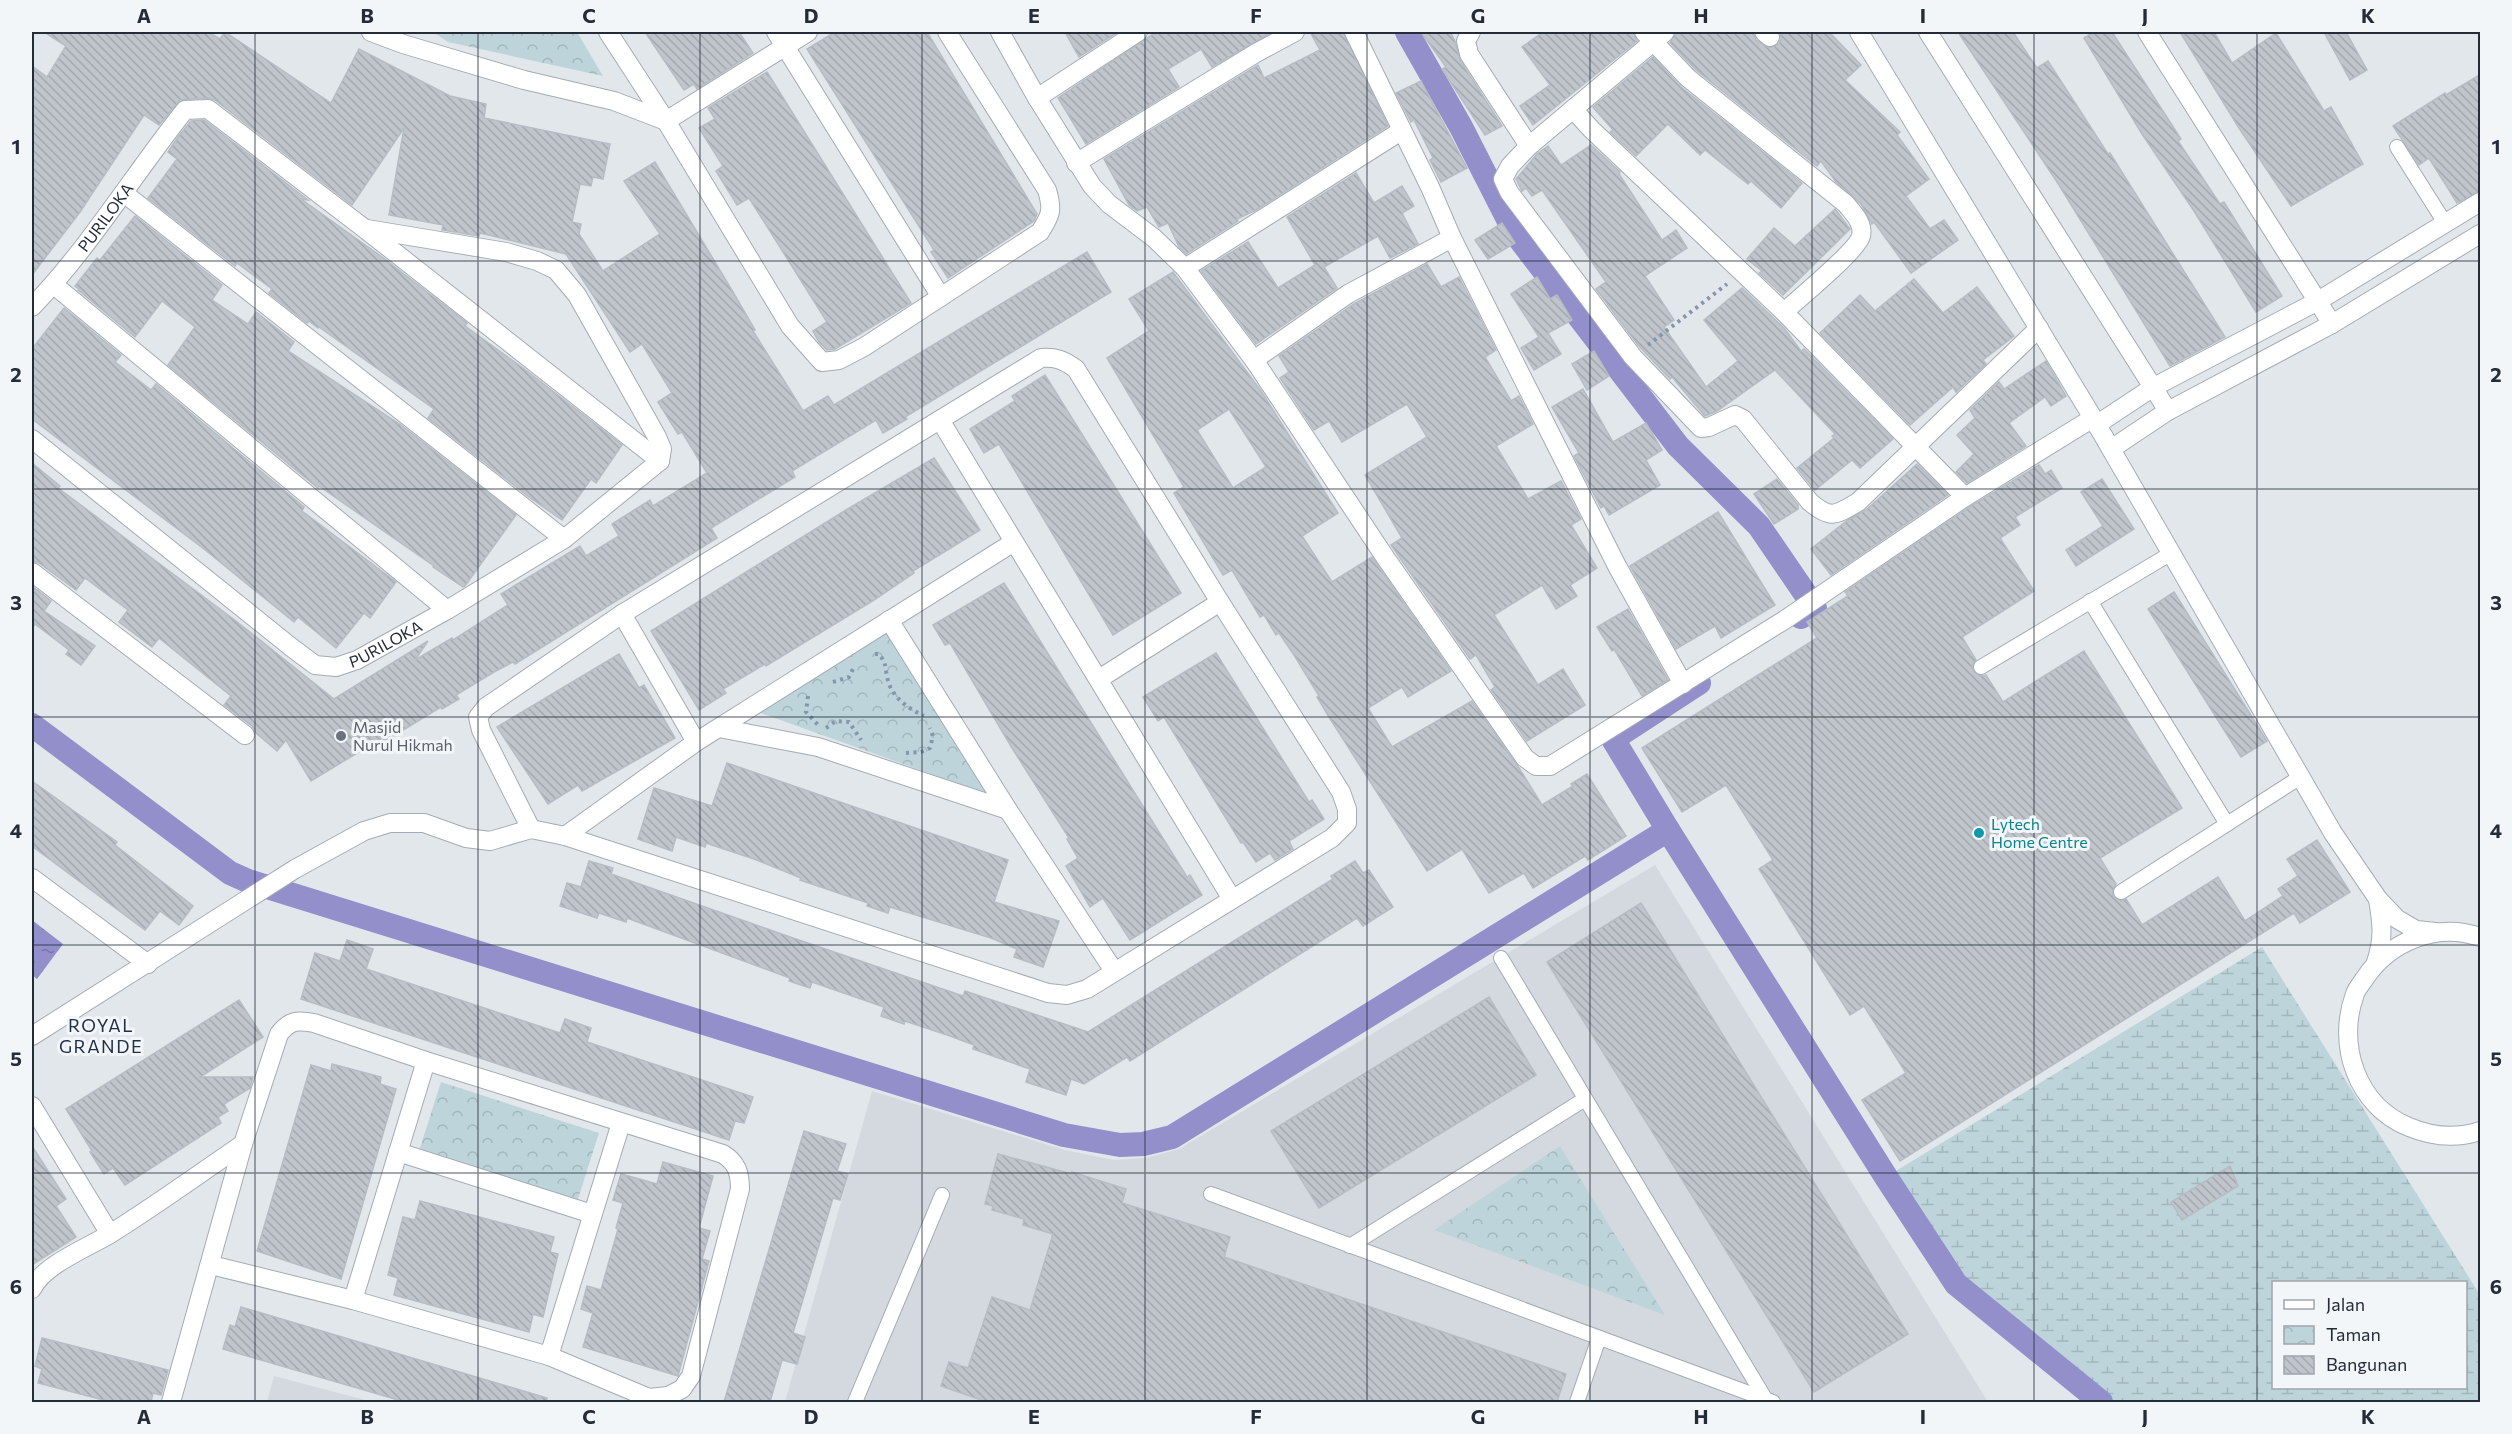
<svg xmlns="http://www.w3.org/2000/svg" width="2512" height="1434" font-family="Commissioner,sans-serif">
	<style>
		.built { fill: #d3d9df }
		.wetland { fill: url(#wetland-marsh); fill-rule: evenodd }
		.park { fill: url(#park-crowns) }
		.water { fill: url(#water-ripples) }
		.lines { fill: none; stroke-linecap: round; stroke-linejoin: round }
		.canal { stroke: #928fcb; stroke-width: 24 }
		.building { fill: url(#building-back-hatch); stroke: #b5bdc4; stroke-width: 1.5; fill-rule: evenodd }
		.lane-casing { stroke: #a5abb2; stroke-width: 16 }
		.street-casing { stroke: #a5abb2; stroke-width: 20 }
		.secondary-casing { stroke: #a4adb9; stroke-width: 20 }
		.path { stroke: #8595ac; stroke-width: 4; stroke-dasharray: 3 4.5; stroke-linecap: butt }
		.lane { stroke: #fff; stroke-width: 14 }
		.street { stroke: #fff; stroke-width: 18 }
		.secondary { stroke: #fff; stroke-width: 18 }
		.grid { fill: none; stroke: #242c3a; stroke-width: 1.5; stroke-opacity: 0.55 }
		.worship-dot { fill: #6b7280; stroke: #f2f6f8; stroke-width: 2 }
		.culture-dot { fill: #0f9aa8; stroke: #f2f6f8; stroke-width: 2 }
		.labels { text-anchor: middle; stroke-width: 6; stroke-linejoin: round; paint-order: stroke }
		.street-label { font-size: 16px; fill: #242c3a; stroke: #f2f6f8 }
		.worship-label { font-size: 16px; fill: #5b616d; stroke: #f2f6f8; text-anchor: start }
		.culture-label { font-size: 16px; fill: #0d838f; stroke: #f2f6f8; text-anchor: start }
		.neighbourhood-label { font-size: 18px; letter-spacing: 1.5px; fill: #22304a; stroke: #f2f6f8 }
		.neatline { fill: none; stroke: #242c3a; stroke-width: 2 }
		.grid-label { font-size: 20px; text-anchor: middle; font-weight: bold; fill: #242c3a }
	</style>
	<defs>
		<pattern id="wetland-marsh" width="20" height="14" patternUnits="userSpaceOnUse" patternTransform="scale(1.5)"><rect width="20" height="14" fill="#bdd5da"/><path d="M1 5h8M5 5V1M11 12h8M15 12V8" fill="none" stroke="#a2b7bc"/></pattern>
		<pattern id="park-crowns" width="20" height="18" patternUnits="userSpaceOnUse" patternTransform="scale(1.5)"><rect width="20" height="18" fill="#bdd5da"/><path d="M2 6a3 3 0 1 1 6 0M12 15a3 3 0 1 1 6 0" fill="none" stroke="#a2b7bc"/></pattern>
		<pattern id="water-ripples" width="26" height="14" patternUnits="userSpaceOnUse" patternTransform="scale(1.5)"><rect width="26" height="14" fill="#928fcb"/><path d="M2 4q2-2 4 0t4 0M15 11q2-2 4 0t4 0" fill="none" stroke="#7775a6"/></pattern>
		<pattern id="building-back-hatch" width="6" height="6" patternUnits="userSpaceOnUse" patternTransform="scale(1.5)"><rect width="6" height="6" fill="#bfc5cb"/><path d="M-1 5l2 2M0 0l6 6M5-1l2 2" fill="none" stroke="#a4a9af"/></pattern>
	</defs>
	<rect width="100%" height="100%" fill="#e2e7eb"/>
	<!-- built -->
	<g class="built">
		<polygon points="1655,865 1988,1402 785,1402 872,1091 1065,1150 1114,1160 1146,1158 1179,1149"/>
		<polygon points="274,1376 373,1402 267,1402"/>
	</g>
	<!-- wetland -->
	<path class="wetland" d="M2262,947L2480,1295V1402H2101L1956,1284L1886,1177ZM2274,1282H2466V1388H2274Z"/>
	<!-- park -->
	<g class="park">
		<polygon points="433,32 577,32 603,76 448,42"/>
		<polygon points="877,618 987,794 738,705"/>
		<polygon points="441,1082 599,1133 577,1202 419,1151"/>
		<polygon points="1560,1146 1665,1315 1434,1230"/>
	</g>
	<!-- water -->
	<polygon class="water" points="32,920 63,944 37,979 32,975"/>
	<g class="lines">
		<!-- canal -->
		<g class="canal">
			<polyline points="1407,32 1461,127 1515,233 1678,446 1759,526 1815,608 1801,617"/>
			<polyline points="32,725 230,873 248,881 1064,1135 1120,1145 1143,1144 1172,1137 1668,830 1886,1177 1956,1284 2101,1402"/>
			<polyline points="1668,830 1613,739 1699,683"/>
		</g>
	</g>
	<!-- building -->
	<g class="building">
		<polygon points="44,32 208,32 220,39 225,32 331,103 359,49 450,96 486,104 484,118 610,144 603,179 593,177 591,186 580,184 572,222 581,224 579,234 603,271 660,234 624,181 655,162 733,292 755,330 753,331 803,411 828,396 834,405 1087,252 1111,292 905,417 907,419 883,433 876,420 792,471 795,477 711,528 717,538 515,664 513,662 494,672 456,695 459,699 442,709 441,707 385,741 382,738 311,781 286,740 277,751 256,733 252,726 224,705 231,696 159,638 152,647 119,622 128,610 85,578 76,590 39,563 32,561 32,463 60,486 58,488 236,621 334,699 428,641 415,660 452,638 453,640 508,605 501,594 580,546 586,556 619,536 612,524 650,500 653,506 707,473 682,432 678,434 658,402 672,393 642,344 630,352 566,254 480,233 479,236 442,230 443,225 389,215 404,128 352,205 215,100 208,98 180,100 159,125 144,115 80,212 32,275 32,66 47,77 66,46"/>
		<polygon points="645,32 739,32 753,53 697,89 694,84 684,90"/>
		<polygon points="835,32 927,32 1037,214 1034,221 948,278 931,252 934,250 807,49"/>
		<polygon points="1065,32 1118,32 1079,57"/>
		<polygon points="1156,32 1272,32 1212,67 1201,49 1168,69 1179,87 1086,144 1058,98"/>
		<polygon points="1310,32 1343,32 1388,126 1256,210 1237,219 1238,221 1186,254 1179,247 1168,223 1159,227 1147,207 1137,211 1129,205 1104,159 1258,65 1264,78 1320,50"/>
		<polygon points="1421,32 1450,32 1455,41 1460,60 1502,126 1485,135 1442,69 1446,67"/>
		<polygon points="1543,32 1633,32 1637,41 1533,125 1520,106 1550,85 1522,47"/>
		<polygon points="1676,32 1753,32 1756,40 1769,48 1779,44 1781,38 1780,32 1829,32 1861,65 1845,80 1900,132 1897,135 1929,179 1906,196 1930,229 1944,220 1958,240 1911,273 1874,222 1872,224 1861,204 1836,182 1821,161 1817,166 1696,70 1670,43"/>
		<polygon points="1958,32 2013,32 2037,68 2048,61 2108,154 2110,153 2225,337 2170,366 2059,185"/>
		<polygon points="2094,32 2112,32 2181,139 2178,141 2220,204 2224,202 2282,296 2256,312 2194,211 2142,134 2084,38"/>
		<polygon points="2180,32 2214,32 2232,63 2276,33 2324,111 2331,107 2363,164 2291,206 2239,128"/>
		<polygon points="2324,32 2346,32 2367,70 2350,80"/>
		<polygon points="1653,57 1681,87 1802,183 1781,208 1751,181 1748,184 1705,150 1700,155 1668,124 1636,156 1610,132 1613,130 1593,107"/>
		<polygon points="767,72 911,303 835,349 827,350 819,342 813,331 827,322 749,198 737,205 716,171 723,166 699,128 715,119 708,108"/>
		<polygon points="2481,74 2481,191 2457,203 2429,158 2419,165 2393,126 2445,93 2446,95"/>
		<polygon points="1421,81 1467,168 1441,182 1430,160 1433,158 1414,120 1411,122 1396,93"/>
		<polygon points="204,120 308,200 301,199 382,257 467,323 465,326 523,368 622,445 596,483 591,479 562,520 529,497 428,418 434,409 319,327 318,328 309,321 307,323 269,293 272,289 237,263 235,266 148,198 177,159 168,152 178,137 191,121"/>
		<polygon points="1591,145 1620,172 1619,174 1662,240 1676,230 1687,248 1645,276 1674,320 1664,327 1706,387 1738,361 1704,320 1742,288 1784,328 1801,351 1804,349 1893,439 1860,468 1852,460 1815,490 1797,468 1834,438 1832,436 1835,434 1775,370 1717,411 1705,416 1672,377 1670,379 1638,345 1596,289 1606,282 1542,190 1532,196 1526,188 1522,191 1516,179 1537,154 1548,146 1561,165"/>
		<polygon points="1356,173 1374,203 1402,186 1414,206 1402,213 1418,244 1390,258 1378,236 1324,267 1337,288 1256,344 1201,271 1248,242 1278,288 1315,265 1287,217"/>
		<polygon points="1835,209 1850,229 1783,295 1759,273 1762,271 1747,259 1774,228 1795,246"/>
		<polygon points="135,216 222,285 212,300 248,324 256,312 294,342 288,351 401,425 516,515 465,586 463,587 433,567 434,566 319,486 318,488 168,365 195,327 162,301 135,337 78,290 79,289 75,286 97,258 100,260"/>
		<polygon points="1502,223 1515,243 1488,259 1475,240"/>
		<polygon points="1427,264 1441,287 1459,277 1496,350 1485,357 1511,401 1519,396 1533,424 1496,446 1528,499 1561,481 1581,519 1571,525 1597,568 1570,585 1577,596 1556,609 1542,585 1494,615 1538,685 1563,669 1585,705 1527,741 1491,690 1495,687 1476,655 1470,659 1391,545 1402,538 1365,475 1427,437 1407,404 1342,442 1329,421 1314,430 1280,378 1289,372 1279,356 1354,304"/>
		<path d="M1173,272L1261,391L1338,513L1302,536L1332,582L1372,557L1451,671L1408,697L1402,687L1368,708L1392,747L1472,701L1519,768L1542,805L1573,786L1571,784L1587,774L1626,836L1588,860L1585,856L1533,888L1524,873L1489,893L1462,849L1427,871L1329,717L1317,697L1319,696L1294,655L1279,633L1276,635L1264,615L1260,617L1232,570L1223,575L1174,493L1184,487L1107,358L1149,331L1129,299ZM1229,409L1266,467L1233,488L1197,430Z"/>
		<polygon points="1537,277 1550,299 1557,295 1572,320 1548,333 1561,354 1534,370 1521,348 1539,337 1511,294"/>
		<polygon points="1914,279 1943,313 1977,287 2014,336 1983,360 1986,364 1956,392 1953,387 1910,425 1820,333 1860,295 1875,311"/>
		<polygon points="64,308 121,355 115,362 151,390 156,384 304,507 302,511 396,582 370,618 364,613 336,648 298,617 294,622 204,549 32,419 32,349"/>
		<polygon points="1594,351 1609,376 1587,390 1572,364"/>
		<polygon points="2046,361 2066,396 2051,406 2045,397 2009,423 2026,446 1967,483 1956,472 1974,454 1957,435 1975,418 1970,410 1999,382 2004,389"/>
		<polygon points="1045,375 1181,593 1113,635 999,444 984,453 970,429 1015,401 1012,396"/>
		<polygon points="1583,389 1613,442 1646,423 1662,450 1646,460 1660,485 1609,515 1604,506 1601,508 1574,456 1579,453 1552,407"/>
		<polygon points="934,458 980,530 913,571 914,573 874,600 766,666 765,664 723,689 726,693 699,710 651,631 846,510"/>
		<polygon points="1917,464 1948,495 1831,575 1811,549 1848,520 1866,510"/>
		<polygon points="2039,465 2045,474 2051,470 2062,488 2015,517 2020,525 2000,538 2034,591 1962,637 1976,660 1972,667 1974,672 1981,676 1986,675 2003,702 2084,651 2182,808 2100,858 2116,884 2112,892 2114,897 2121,901 2126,899 2142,925 2218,877 2245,921 2283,896 2278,889 2298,876 2287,859 2317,840 2350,892 2300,923 2294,913 1900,1161 1862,1100 1906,1073 1864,1006 1850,1015 1759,869 1773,860 1726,785 1682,812 1642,748 1817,638 1807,622 1848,596 1845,592 1971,506"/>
		<polygon points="1777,479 1798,505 1798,509 1774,524 1754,494"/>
		<polygon points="2102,479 2134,529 2076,566 2066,550 2103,526 2081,492"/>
		<polygon points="1718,512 1775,605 1721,638 1715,626 1676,649 1630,566"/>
		<polygon points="1004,583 1187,877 1190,875 1202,895 1130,940 1103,898 1090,907 1066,866 1078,858 1067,839 1069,838 1012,748 950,643 945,645 933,625"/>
		<polygon points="32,586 51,601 44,611 95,646 81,665 66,654 69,650 35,624 32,628"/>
		<polygon points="2174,592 2267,741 2241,757 2148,609"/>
		<polygon points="1628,609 1668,680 1642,696 1614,649 1612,651 1597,627"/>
		<polygon points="1216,653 1309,802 1312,800 1324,819 1289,841 1293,849 1275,860 1270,853 1256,862 1243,842 1241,843 1164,717 1158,721 1143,697"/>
		<polygon points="619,654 639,688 644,685 675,738 582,791 578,785 548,804 497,727"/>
		<polygon points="727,763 1008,860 994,902 1059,921 1043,967 1014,957 1017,949 991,938 890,907 888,913 867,906 868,903 800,880 801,878 754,859 706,843 705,847 676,837 672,851 638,839 654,788 712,806"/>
		<polygon points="32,781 117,842 115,845 193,906 179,925 160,911 145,930 32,846"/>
		<polygon points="589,861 613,868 611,874 793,938 963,996 965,991 1088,1032 1333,879 1331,876 1355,861 1363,873 1369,870 1393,907 1363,926 1357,918 1130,1061 1127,1057 1084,1084 1071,1079 1066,1095 1026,1082 1030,1069 973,1049 974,1045 950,1036 905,1021 904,1024 881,1016 884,1007 812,982 810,988 789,981 790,978 627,918 626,922 599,913 597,918 560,906 567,883 581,887"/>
		<polygon points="1641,903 1908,1334 1814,1392 1547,962"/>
		<polygon points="347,940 373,949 366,969 560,1033 565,1019 591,1028 587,1042 753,1097 744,1123 735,1121 729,1140 301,999 315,953 340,961"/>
		<polygon points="1489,997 1536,1075 1319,1208 1271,1131"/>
		<polygon points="239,1000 263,1037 200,1077 253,1077 250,1088 224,1104 228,1111 218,1117 221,1123 125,1185 113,1168 104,1174 90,1152 92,1151 66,1109"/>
		<polygon points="332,1064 381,1077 380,1084 396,1089 341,1279 257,1251 311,1065 331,1071"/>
		<polygon points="804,1131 846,1144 837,1171 848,1174 840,1200 833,1198 793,1333 805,1337 797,1364 782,1360 770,1402 724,1402"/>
		<polygon points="32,1146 66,1199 56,1206 76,1237 32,1265"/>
		<polygon points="998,1154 1072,1174 1072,1172 1126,1189 1122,1203 1230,1237 1224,1257 1566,1374 1557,1402 987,1402 941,1386 949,1362 968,1368 992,1297 1030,1310 1053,1234 1023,1225 1024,1219 992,1210 993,1206 985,1204"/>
		<polygon points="663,1162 713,1176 699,1228 710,1231 702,1259 709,1261 678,1376 583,1347 593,1313 581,1309 587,1286 601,1290 618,1229 616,1228 623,1203 613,1200 621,1174 657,1184"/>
		<polygon points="2230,1166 2238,1186 2182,1220 2171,1202"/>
		<polygon points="420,1201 554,1237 550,1252 558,1254 543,1317 533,1314 529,1332 394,1295 398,1278 388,1275 403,1217 415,1220"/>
		<polygon points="241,1307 547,1398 546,1402 394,1402 395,1399 223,1349 230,1325 235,1327"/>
		<polygon points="42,1338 168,1370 161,1395 153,1393 151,1402 111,1402 38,1383 42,1369 35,1366"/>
	</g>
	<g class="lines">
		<!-- lane casing -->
		<g class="lane-casing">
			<g id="lane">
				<polyline points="2397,147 2445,223"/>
				<polyline points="2090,601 2227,824"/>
				<polyline points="1981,667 2170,554"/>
				<polyline points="2121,892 2302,776"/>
				<polyline points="1501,958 1766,1400"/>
				<polyline points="1211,1194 1773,1402"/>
				<polyline points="1350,1246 1585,1099"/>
				<polyline points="855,1402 942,1195"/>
				<polyline points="1577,1402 1599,1338"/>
			</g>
		</g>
		<!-- street casing -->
		<g class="street-casing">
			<g id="street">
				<polyline points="371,32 403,44 524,80 614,101 666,121 808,32"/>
				<path d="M608,32L666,121L790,326L822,362L839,360L864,347L1040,232C1051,215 1053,210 1047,190L947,32"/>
				<polyline points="776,32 941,297"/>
				<polyline points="1000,32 1037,98 1092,186 1109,204 1154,238 1185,268 1254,360 1385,557 1525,758 1536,766 1550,766 1786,619 1965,497 2093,418"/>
				<polyline points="1354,32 1430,187 1452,238 1617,566 1683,684"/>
				<polyline points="1471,32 1466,41 1469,54 1529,146"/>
				<path d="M1644,32L1688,78L1846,204C1853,213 1864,223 1861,236C1857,251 1798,299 1784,312"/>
				<path d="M1665,32L1529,146L1510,166L1503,179L1509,192L1633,357L1701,428L1709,427L1735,415L1743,419L1810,502C1831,520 1836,515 1858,502L2039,328"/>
				<polyline points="1764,32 1770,37"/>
				<polyline points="1928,32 2168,411"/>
				<polyline points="2147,32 2332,324"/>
				<polyline points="1037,98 1138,32"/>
				<polyline points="1573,109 1591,129 1784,312 1965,497"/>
				<polyline points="1076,163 1256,53 1295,32"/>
				<polyline points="125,194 564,539"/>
				<polyline points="367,229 506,252 537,261 556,270 577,295 657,437 662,449 660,461"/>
				<polyline points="1185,268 1401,131"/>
				<polyline points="54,285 447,610"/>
				<path id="s1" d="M32,307C90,247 133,175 185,110L208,109L365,229L660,461"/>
				<polyline points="1254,360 1348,294 1452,238"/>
				<polyline points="940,420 1232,899"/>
				<polyline points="2096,425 2152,388 2318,301 2480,202"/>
				<path id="s2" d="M32,439L291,647L315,665L336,667L357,660L447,610L564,539L660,461"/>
				<polyline points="2111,449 2168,411 2332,324 2480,234"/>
				<polyline points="32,572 245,735"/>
				<polyline points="622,614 696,742"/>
				<polyline points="889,620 1008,810 1114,971"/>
				<polyline points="1099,679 1220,602"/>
				<polyline points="719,728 818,747 1008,810"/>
				<polyline points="565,836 696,742 1014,542"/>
				<polyline points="32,878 148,964"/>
				<path d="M32,1036L295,869L364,831L390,823H424L466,838L490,841L531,829L565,836L1048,993L1067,995L1087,989L1332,838L1347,823V809L1341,792L1220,602L1076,369C1064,360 1056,357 1041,358L622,614L486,707L478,717L481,730L531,829"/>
				<polyline points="32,1106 110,1234"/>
				<polyline points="398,1152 592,1214"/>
				<path d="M32,1289C43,1265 87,1248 110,1234C155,1206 199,1174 243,1144"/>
				<polyline points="353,1300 426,1061"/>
				<polyline points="549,1356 621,1123"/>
				<path d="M171,1402L243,1144L279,1034C290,1020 297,1020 314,1023L426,1061L723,1154C737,1163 740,1173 740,1189L691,1376L682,1389L668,1396L649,1398L549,1356L353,1300L211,1265"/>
			</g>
		</g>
		<!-- secondary casing -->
		<g class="secondary-casing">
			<g id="secondary">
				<polyline points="1859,32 2093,418 2333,833 2378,899 2397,919 2416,930 2436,932"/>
				<path d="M2480,937C2437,922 2390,941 2365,978C2362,983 2357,988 2355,994C2336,1045 2357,1106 2409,1127C2433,1137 2456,1139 2480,1131"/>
				<path d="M2376,962C2384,938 2382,924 2378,899"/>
			</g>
		</g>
		<!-- path -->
		<g class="path">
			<polyline points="1648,345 1727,284"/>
			<path d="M875,654H879C887,665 884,663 887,676C890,696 907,708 924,716"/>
			<polyline points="833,682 849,677 854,667"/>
			<polyline points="808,696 806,712 818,725"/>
			<polyline points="826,728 836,721 849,722 861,740"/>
			<polyline points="906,753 921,752 930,748 933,736 930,728"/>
		</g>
		<!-- lane -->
		<use href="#lane" class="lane"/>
		<!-- street -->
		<use href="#street" class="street"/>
		<!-- secondary -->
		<use href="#secondary" class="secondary"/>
	</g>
	<!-- grid -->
	<path class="grid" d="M255,32V1402M478,32V1402M700,32V1402M922,32V1402M1145,32V1402M1367,32V1402M1590,32V1402M1812,32V1402M2034,32V1402M2257,32V1402M32,261H2480M32,489H2480M32,717H2480M32,945H2480M32,1173H2480"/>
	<!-- markers -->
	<circle class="worship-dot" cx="341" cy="736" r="6"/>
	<circle class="culture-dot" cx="1979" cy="833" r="6"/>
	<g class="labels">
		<!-- street labels -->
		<g class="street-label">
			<text dy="6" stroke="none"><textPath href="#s1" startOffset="116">PURILOKA</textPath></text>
			<text dy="6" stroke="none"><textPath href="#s2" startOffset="438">PURILOKA</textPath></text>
		</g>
		<!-- worship labels -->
		<g class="worship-label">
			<text x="353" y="733">Masjid<tspan x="353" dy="18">Nurul Hikmah</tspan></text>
		</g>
		<!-- culture labels -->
		<g class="culture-label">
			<text x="1991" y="830">Lytech<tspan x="1991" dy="18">Home Centre</tspan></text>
		</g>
		<!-- neighbourhood labels -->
		<g class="neighbourhood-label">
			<text x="101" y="1032">ROYAL<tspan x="101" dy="21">GRANDE</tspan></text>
		</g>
	</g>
	<!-- border -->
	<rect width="2512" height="1434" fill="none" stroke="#f2f6f8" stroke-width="66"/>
	<!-- legend -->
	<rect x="2272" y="1281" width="195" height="108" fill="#f2f6f8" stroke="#a0a5ac" stroke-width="1.5"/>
	<rect x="2284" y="1300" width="30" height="9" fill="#ffffff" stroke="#a0a5ac" stroke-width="1.5"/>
	<text x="2326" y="1311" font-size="18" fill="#242c3a">Jalan</text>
	<rect x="2284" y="1326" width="30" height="18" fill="url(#park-crowns)" stroke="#a0a5ac" stroke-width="1.5"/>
	<text x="2326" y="1341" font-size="18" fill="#242c3a">Taman</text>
	<rect x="2284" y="1356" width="30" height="18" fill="url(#building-back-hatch)" stroke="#a0a5ac" stroke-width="1.5"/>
	<text x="2326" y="1371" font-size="18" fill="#242c3a">Bangunan</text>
	<rect x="33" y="33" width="2446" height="1368" class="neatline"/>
	<g class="grid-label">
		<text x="144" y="23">A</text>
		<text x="367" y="23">B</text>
		<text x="589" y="23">C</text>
		<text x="811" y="23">D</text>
		<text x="1034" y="23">E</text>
		<text x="1256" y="23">F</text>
		<text x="1478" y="23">G</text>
		<text x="1701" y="23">H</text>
		<text x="1923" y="23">I</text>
		<text x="2145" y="23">J</text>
		<text x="2368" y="23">K</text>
		<text x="16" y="154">1</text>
		<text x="2496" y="154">1</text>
		<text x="16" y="382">2</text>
		<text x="2496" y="382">2</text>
		<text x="16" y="610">3</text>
		<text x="2496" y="610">3</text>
		<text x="16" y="838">4</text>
		<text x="2496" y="838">4</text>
		<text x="16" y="1066">5</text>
		<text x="2496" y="1066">5</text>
		<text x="16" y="1294">6</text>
		<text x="2496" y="1294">6</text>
		<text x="144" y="1424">A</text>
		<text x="367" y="1424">B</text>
		<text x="589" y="1424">C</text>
		<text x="811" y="1424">D</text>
		<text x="1034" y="1424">E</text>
		<text x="1256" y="1424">F</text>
		<text x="1478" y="1424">G</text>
		<text x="1701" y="1424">H</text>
		<text x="1923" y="1424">I</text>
		<text x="2145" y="1424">J</text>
		<text x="2368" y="1424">K</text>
	</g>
</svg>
